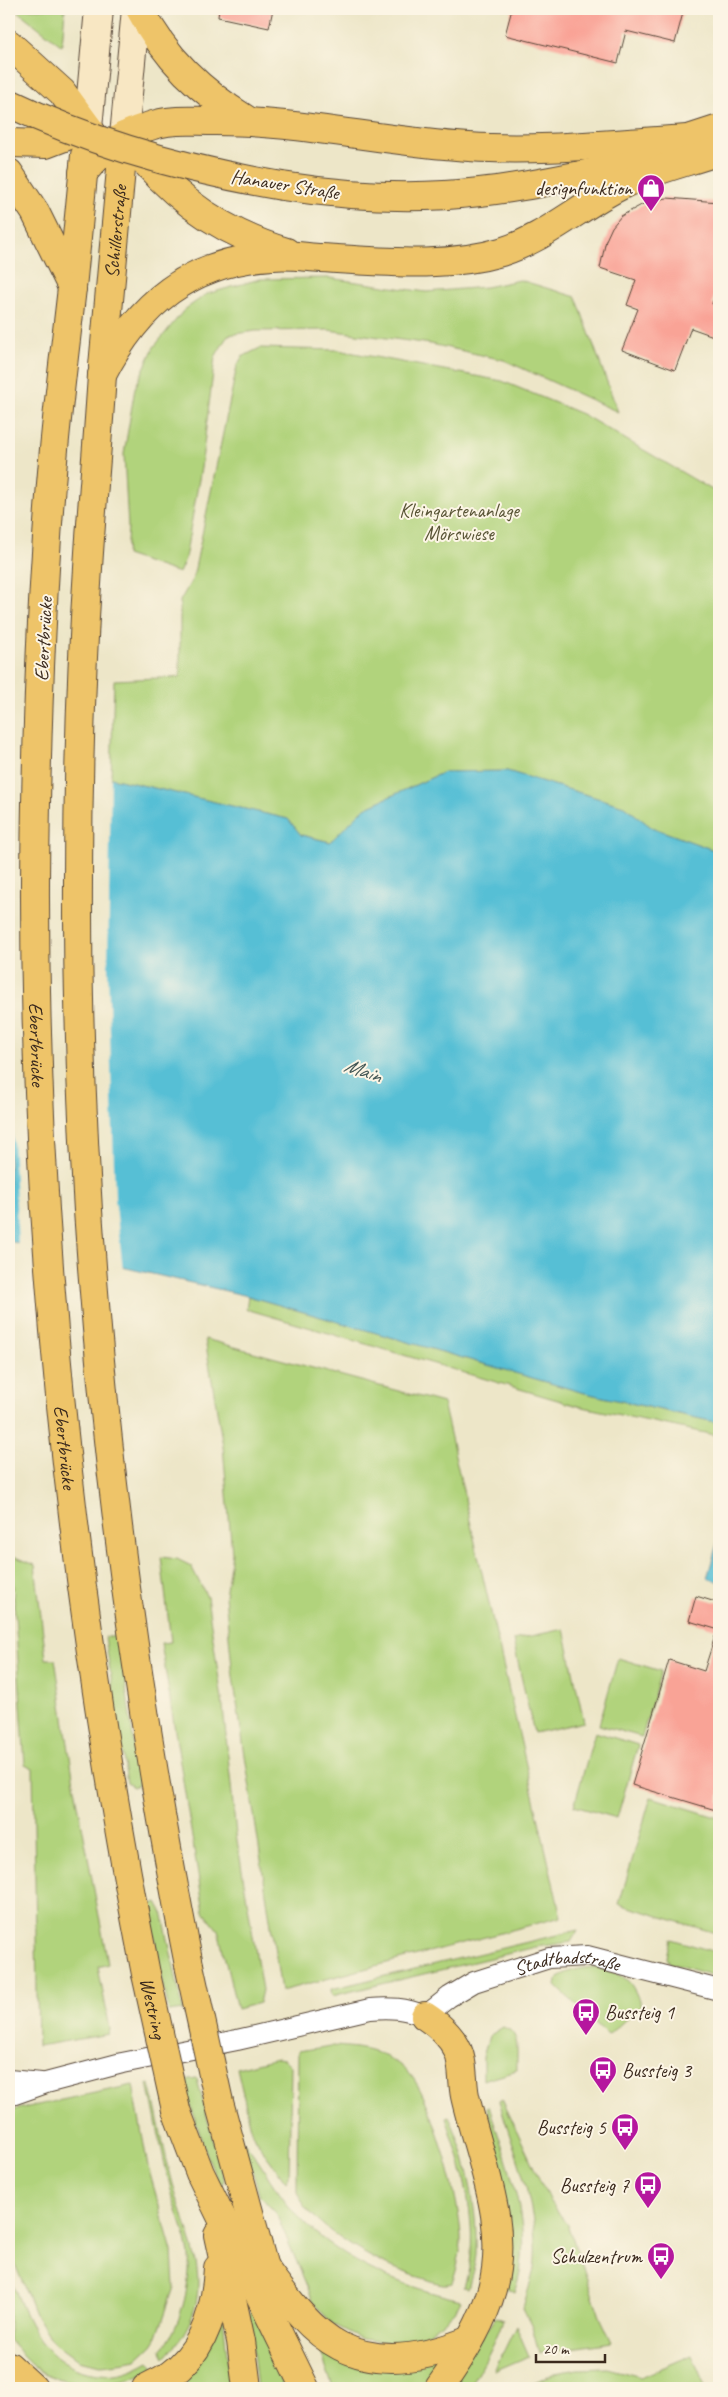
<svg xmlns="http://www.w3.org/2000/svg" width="728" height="2397" font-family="Caveat,sans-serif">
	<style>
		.green { fill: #b1d37b; stroke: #767e4c }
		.water { fill: #57bfd5; stroke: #49747a }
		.pier { fill: #ede6c8 }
		.building { fill: #f9a396 }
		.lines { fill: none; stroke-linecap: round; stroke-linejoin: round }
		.street-casing { stroke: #564638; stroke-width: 22 }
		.secondary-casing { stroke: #564638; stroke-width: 30 }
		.primary-casing { stroke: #564638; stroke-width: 30 }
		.highway-casing { stroke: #564638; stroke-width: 30 }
		.street { stroke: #fff; stroke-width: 20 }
		.secondary { stroke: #f8e7c3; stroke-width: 28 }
		.primary { stroke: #eec469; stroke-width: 28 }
		.highway { stroke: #eec469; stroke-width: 28 }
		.primary-bridge-casing { stroke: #564638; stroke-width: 30; stroke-linecap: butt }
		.highway-bridge-casing { stroke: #564638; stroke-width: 30; stroke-linecap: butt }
		.primary-bridge { stroke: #eec469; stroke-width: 28 }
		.highway-bridge { stroke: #eec469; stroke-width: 28 }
		.labels { text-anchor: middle; stroke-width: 4; stroke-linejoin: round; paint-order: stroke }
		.street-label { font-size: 20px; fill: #3b2a1e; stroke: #fcf5e5 }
		.poi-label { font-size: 20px; fill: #3b2a1e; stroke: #fcf5e5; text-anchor: end }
		.park-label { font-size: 20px; fill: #585435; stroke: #fcf5e5 }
		.water-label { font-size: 21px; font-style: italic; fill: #435755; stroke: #fcf5e5 }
	</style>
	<rect width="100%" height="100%" fill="#fcf5e5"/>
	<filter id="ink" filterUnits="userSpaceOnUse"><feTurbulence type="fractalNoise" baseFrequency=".02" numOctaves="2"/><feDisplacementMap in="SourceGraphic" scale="10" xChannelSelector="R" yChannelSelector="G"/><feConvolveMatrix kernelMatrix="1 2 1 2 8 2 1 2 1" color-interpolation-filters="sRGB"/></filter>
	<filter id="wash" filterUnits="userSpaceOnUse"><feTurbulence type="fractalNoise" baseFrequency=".0096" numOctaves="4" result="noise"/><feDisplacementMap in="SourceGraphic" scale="20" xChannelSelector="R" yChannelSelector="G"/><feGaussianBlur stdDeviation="1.12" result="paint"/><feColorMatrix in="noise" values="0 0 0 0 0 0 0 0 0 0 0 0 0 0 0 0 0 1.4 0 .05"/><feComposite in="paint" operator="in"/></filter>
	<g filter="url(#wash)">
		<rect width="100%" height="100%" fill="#ede6c8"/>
		<!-- green -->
		<g class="green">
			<polygon points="15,9 65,9 62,46"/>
			<polygon points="329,278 426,292 486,287 520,280 576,297 618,412 504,360 431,344 328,330 255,331 228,335 215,357 201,468 185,559 179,573 126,555 128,527 124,454 135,388 154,347 184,310 207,294 260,279"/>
			<polygon points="260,348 338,350 502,381 582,414 719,494 719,852 651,827 624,806 507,771 444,772 365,808 331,842 301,835 288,819 111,778 114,680 180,677 180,601 193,578 237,366 242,357"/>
			<polygon points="248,1296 581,1392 719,1423 719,1436 578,1406 246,1309"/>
			<polygon points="205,1339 443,1403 561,1917 281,1991 233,1677 225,1596 232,1553 223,1446"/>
			<polygon points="11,1555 35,1565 46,1659 55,1659 74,1783 108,1964 98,1967 110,2029 109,2034 38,2046 33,1769 25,1765"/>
			<polygon points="161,1557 177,1559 191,1566 207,1597 223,1707 236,1834 262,1990 259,2003 237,2009 218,1930 204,1912 161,1643 171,1642"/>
			<polygon points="564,1629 584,1722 534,1733 513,1640"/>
			<polygon points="119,1636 139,1781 138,1785 133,1787 127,1783 105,1637"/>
			<polygon points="618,1658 661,1671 642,1737 599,1725"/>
			<polygon points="595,1732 638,1745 617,1818 574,1806"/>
			<polygon points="651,1797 719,1818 719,1934 619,1904"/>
			<polygon points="157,1902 162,1911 183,2010 169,2012 149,1910 150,1905"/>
			<polygon points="578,1930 571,1942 536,1947 332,1996 331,1989"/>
			<polygon points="671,1939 719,1953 719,1977 670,1963 667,1958"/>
			<path d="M596,1967C624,1975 631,1977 641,2006L608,2035L556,1986L558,1977C570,1970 581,1968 596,1967Z"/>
			<path d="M503,2027C522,2032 516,2055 517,2070L483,2080V2057L489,2036Z"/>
			<path d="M331,2046C360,2047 386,2051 408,2072C432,2095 462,2207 461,2242C460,2255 457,2270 452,2283C443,2286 435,2282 426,2279C386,2269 313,2231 297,2192L298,2051Z"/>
			<polygon points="277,2058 284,2059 291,2066 289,2176 286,2182 258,2144 251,2128 237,2068"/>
			<polygon points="197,2079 224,2181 220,2186 205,2150 183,2081"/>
			<path d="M148,2084H150C158,2117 164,2152 173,2184C193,2253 221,2297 165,2358L161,2350C180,2330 191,2284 189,2256C187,2234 176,2212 171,2190C162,2155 156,2119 148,2084Z"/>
			<polygon points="133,2085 148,2167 172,2251 174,2287 157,2337 152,2345 136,2360 126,2362 102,2365 78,2360 51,2340 35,2314 9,2249 9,2111"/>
			<path d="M502,2099L550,2202L568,2225L601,2319L612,2342L539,2353L532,2326L523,2308C527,2292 534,2276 535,2259C538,2206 514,2151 499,2101Z"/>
			<path d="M489,2106C506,2163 538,2232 514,2292L505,2287L507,2211L487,2108Z"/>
			<path d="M449,2117C467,2154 478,2212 476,2254C475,2265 471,2276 468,2288L464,2287C467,2276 471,2264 471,2253C474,2208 461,2160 446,2118Z"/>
			<path d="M243,2141C260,2160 271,2184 287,2204C332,2258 394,2285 461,2300L455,2311L442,2323L428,2333L411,2340L392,2343L362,2339L334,2325L315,2305L276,2213L260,2196Z"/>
			<path d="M9,2273C26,2319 43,2368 98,2374C118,2376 132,2371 149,2361L154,2366C149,2369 143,2374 137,2376C113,2388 66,2385 42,2372C29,2364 19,2351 9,2340Z"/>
			<polygon points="219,2298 224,2325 230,2388 192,2388 178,2373"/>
			<polygon points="252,2311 256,2312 283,2388 257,2388 249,2313"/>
			<path d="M496,2317L503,2320C494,2345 483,2366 468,2388H443Z"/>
			<polygon points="516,2326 529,2356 494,2371"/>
			<polygon points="317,2340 441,2359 418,2388 333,2388"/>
			<polygon points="692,2355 706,2388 521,2388 555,2373 577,2369 608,2368 641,2377"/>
		</g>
		<!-- water -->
		<g class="water">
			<polygon points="9,750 111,778 288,819 301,835 330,842 365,808 444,772 507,771 624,806 651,827 719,852 719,1423 581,1392 248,1296 9,1241"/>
			<polygon points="719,1537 719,1582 707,1578"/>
		</g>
		<!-- pier -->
		<polygon class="pier" points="9,748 111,775 108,968 115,1198 123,1270 18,1246 9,1054"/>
		<g id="blocks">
			<!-- building -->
			<g class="building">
				<polygon points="219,9 273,9 269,28 218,17"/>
				<polygon points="512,9 684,9 675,43 626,31 618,63 505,35"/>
				<polygon points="667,198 719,202 719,281 712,304 719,305 719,338 691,328 675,370 622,350 638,309 627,305 636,280 600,268 606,240 612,227 621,216 649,201"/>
				<polygon points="696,1596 719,1603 719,1630 689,1621"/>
				<polygon points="715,1636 719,1637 719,1811 632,1785 669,1660 704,1671"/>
			</g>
		</g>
	</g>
	<g filter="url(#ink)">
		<use href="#blocks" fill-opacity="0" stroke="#564638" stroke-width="1"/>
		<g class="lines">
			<!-- street casing -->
			<g class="street-casing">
				<g id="street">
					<polyline points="9,2080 41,2083"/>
					<path id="s1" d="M9,2096L46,2083L122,2063L237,2040L370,2009C390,2007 405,2008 425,2016L449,1997L474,1982L549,1958L587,1956L719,1990"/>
				</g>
			</g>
			<!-- secondary casing -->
			<g class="secondary-casing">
				<g id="secondary">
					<polyline points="88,128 99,9"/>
					<polyline points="124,136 136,9"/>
				</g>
			</g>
			<!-- primary casing -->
			<g class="primary-casing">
				<g id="primary">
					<path d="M140,9C165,58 201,92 247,120"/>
					<polyline points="9,44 62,92 103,148"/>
					<polyline points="9,143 46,144 88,128"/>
					<path d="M130,143C170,196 222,233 286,252"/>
					<polyline points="670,145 719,129"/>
					<polyline points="9,173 35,212 72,287"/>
					<path d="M83,173C105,147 117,136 150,126C169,119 190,121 210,121C297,120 382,142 469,147C542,152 616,143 688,139"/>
					<path d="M282,186C347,196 413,200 480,192C536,186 593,172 649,161"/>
					<polyline points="72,288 85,155"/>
					<path id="s2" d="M103,366L124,136"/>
					<path d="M102,375C138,304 190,261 272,256C288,254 305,257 321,258C380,261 443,269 501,252C544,239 580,206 620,186C648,171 688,162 719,151"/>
				</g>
			</g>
			<!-- highway casing -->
			<g class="highway-casing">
				<g id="highway">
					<path id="s3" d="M72,288C66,341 59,395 54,449C41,592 36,738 35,883C34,1250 75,1614 146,1974"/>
					<path d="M102,375C98,440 92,503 88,568C81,672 78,776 78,880C76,1246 118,1606 189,1965"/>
					<path d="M425,2016C439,2025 451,2035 458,2051C464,2064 462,2082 465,2096C479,2158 510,2224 492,2289C482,2325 461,2358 439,2388"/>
					<polyline points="219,2102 269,2286"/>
					<polyline points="176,2110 200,2173 305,2388"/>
					<polyline points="218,2235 241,2341 247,2388"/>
					<path d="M263,2266C284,2294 307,2329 340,2346C381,2367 429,2357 470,2340"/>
					<polyline points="9,2366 33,2388"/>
					<path d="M146,2388C154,2384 163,2380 170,2375C205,2350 216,2308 218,2268"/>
				</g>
			</g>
			<!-- street -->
			<use href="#street" class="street"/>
			<!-- secondary -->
			<use href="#secondary" class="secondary"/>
			<!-- primary -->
			<use href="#primary" class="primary"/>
			<!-- highway -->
			<use href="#highway" class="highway"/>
			<!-- primary-bridge casing -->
			<g class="primary-bridge-casing">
				<path id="primary-bridge" d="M9,103C94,144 188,170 282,186"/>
			</g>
			<!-- highway-bridge casing -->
			<g class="highway-bridge-casing">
				<g id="highway-bridge">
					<polyline points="189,1965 219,2102"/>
					<path id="s4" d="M146,1974L176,2110"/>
				</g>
			</g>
			<!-- primary-bridge -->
			<use href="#primary-bridge" class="primary-bridge"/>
			<!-- highway-bridge -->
			<use href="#highway-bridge" class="highway-bridge"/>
		</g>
	</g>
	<!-- icons -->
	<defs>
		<g id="shop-pin" transform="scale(1.4375)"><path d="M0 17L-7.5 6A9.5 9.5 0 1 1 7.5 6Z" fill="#b5179e" stroke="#fcf5e5"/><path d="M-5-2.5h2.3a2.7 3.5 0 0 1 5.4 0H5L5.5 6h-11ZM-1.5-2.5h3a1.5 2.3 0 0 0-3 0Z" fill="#fff"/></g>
		<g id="bus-pin" transform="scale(1.4375)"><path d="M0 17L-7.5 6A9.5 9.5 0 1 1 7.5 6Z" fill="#b5179e" stroke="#fcf5e5"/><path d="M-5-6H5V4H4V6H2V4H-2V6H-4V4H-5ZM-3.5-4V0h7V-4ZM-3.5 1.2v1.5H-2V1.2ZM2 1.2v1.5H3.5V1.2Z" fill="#fff"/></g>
	</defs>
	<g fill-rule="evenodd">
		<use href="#shop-pin" x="651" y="188"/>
		<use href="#bus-pin" x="586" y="2012"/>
		<use href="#bus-pin" x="603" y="2070"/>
		<use href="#bus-pin" x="625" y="2127"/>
		<use href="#bus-pin" x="648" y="2185"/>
		<use href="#bus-pin" x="661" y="2256"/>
	</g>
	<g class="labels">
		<!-- street labels -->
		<g class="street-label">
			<text transform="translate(285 184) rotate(9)" y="7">Hanauer Straße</text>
			<text dy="7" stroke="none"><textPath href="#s2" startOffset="135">Schillerstraße</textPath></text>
			<text transform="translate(43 639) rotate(-87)" y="7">Ebertbrücke</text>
			<text dy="7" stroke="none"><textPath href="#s3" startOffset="758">Ebertbrücke</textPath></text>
			<text dy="7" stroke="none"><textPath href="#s3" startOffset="1162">Ebertbrücke</textPath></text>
			<text dy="7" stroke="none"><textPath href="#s1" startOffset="584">Stadtbadstraße</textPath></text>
			<text dy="7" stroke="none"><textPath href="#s4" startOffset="35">Westring</textPath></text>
		</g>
		<!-- poi labels -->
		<g class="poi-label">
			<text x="632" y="195">designfunktion</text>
			<text x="605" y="2019" text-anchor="start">Bussteig 1</text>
			<text x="622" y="2077" text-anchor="start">Bussteig 3</text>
			<text x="606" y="2134">Bussteig 5</text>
			<text x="629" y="2192">Bussteig 7</text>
			<text x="642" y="2263">Schulzentrum</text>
		</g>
		<!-- park labels -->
		<g class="park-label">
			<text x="459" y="517">Kleingartenanlage<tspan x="459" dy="23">Mörswiese</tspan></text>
		</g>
		<!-- water labels -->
		<g class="water-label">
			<text transform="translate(363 1070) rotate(19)" y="7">Main</text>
		</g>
	</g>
	<!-- margin -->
	<rect width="728" height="2397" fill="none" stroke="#fcf5e5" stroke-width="30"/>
	<!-- scale -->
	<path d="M536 2354v8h69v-8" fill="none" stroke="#3b2a1e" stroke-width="2.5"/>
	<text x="543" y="2354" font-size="15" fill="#3b2a1e" stroke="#fcf5e5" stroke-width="4" paint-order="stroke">20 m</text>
</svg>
